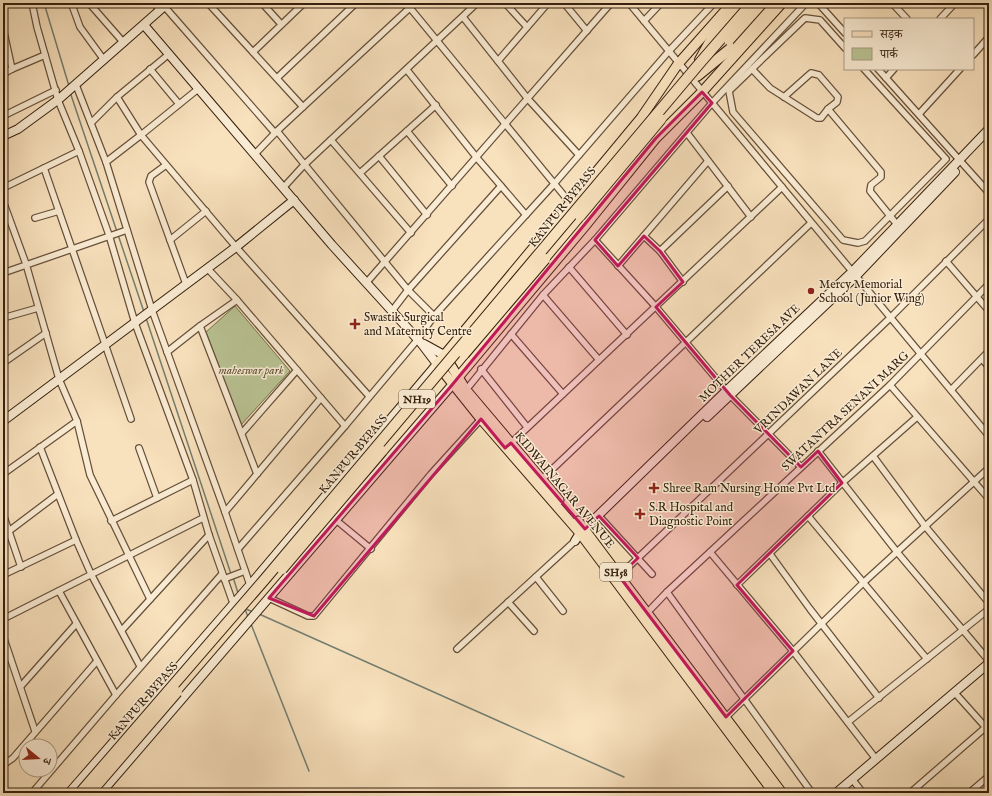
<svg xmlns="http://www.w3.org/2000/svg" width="992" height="796" font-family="'IM FELL English','Noto Serif Devanagari',serif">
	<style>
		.green { fill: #b9c394; stroke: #777251 }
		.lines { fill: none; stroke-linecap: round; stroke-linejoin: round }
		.stream { stroke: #737e71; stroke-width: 1.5 }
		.street-casing { stroke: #66503a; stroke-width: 8 }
		.secondary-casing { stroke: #35200e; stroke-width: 10 }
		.primary-casing { stroke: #35200e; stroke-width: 11 }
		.highway-casing { stroke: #35200e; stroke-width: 12 }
		.street { stroke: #faecd4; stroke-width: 5.5 }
		.secondary { stroke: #faecd4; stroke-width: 8 }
		.primary { stroke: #f8e1bd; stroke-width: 9 }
		.highway { stroke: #f8e1bd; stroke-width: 10 }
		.highway-bridge-casing { stroke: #35200e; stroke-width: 12; stroke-linecap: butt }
		.highway-bridge { stroke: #f8e1bd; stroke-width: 10 }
		.marked { fill: #c2185b; fill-opacity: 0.2; stroke: #c2185b; stroke-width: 3; stroke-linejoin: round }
		.poi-dot { fill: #8f2418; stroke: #faecd4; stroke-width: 1.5 }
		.labels { text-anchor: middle; stroke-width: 3; stroke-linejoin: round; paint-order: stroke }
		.shield { fill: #faecd4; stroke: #705d49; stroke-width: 1 }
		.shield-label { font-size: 11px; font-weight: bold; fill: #35200e }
		.street-label { font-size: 12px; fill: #35200e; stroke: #faecd4 }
		.poi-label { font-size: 12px; fill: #35200e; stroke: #faecd4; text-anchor: start }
		.park-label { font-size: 12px; font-style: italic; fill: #5d5136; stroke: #faecd4 }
	</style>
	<rect width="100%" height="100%" fill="#f8e1bd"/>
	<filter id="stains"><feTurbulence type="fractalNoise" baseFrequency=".005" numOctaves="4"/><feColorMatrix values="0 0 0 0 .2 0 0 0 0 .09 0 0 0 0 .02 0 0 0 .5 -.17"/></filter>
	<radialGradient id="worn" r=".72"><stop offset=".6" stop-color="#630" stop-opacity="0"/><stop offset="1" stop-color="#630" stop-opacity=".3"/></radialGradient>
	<!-- green -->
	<polygon class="green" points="235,306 290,371 241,425 206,332"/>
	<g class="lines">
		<!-- stream -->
		<g class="stream">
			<polyline points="44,3 69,86"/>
			<polyline points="70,92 144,312"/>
			<polyline points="146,318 231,574"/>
			<polyline points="233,577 238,593"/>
			<polyline points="245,609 248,617"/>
			<polyline points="246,609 253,612"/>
			<polyline points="259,614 624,777"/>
			<polyline points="251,624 309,771"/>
		</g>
		<!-- street casing -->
		<g class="street-casing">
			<g id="street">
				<polyline points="32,3 37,27 58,100 79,151 109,235 135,323 193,480 209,535 233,603"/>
				<polyline points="89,3 124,43"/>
				<polyline points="154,3 160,10"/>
				<polyline points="208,3 303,107"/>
				<polyline points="262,3 281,24"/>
				<polyline points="406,3 571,204"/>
				<polyline points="505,3 527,27"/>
				<polyline points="564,3 587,31"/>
				<polyline points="629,3 989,436"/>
				<polyline points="818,3 845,33"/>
				<polyline points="892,3 907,19"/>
				<polyline points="72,5 80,27 104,60"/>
				<polyline points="164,6 275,133"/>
				<polyline points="463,17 528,99 579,155"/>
				<polyline points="940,19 955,3"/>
				<polyline points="644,21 661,3"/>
				<polyline points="3,28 12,69 3,74"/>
				<polyline points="845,48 820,20 805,18 729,91 733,112 843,240 858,243 865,241 946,159 864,69"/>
				<polyline points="253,52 304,3"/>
				<polyline points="169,54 117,97 141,135 198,89"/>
				<polyline points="973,55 989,37"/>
				<polyline points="498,61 548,3"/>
				<polyline points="12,69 45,55"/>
				<polyline points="150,69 179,104"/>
				<polyline points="752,69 770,88 817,118 821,118 828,109 881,172 881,177 871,185 870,191 899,227"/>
				<polyline points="878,69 989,193"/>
				<polyline points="407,70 477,158 526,215"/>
				<polyline points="277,78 356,3"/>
				<polyline points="886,78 894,69"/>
				<polyline points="76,85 106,162"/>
				<polyline points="784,97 811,73 819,75 838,97 837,102 828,109"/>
				<polyline points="919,114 960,69"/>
				<polyline points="3,116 56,90"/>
				<polyline points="91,123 117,97"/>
				<polyline points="277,131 408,290 434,316"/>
				<polyline points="407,131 452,186"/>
				<polyline points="687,133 751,217"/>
				<polyline points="331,140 411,233"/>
				<polyline points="255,154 277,131 415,3"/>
				<polyline points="379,156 427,215"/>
				<polyline points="166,165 151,176 149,182 186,284"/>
				<polyline points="44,168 131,419"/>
				<polyline points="360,173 436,105"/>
				<polyline points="3,188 79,151"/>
				<polyline points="283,188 304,165 477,3"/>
				<polyline points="3,201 26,264 59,379 77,421 90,475 150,599"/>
				<polyline points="35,218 59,211"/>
				<polyline points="644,236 660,251"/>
				<polyline points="170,240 206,211"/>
				<polyline points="595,240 656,307 730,395 801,467"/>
				<polyline points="946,261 989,311"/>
				<polyline points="618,266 708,161"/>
				<polyline points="569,267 627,335"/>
				<polyline points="207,268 237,300 345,426 418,339 434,316 554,184 669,51 714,3"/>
				<polyline points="3,273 127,230"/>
				<polyline points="367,282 611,3"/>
				<polyline points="683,282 660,251 728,186"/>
				<polyline points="237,300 200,326 257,474"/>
				<polyline points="392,311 408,290 501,186"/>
				<polyline points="3,318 38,308"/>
				<polyline points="511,334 563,394"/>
				<polyline points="167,352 200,326"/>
				<polyline points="982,359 989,367"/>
				<polyline points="599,360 543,295 595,240 712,103 806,3"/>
				<polyline points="3,363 46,333"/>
				<polyline points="481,369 527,427"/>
				<polyline points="890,385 989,499"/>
				<polyline points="466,390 543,295"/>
				<polyline points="951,390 989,351"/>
				<polyline points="242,433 297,370"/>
				<polyline points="509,445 782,187"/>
				<polyline points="40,447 76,540 91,574 140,666"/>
				<polyline points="139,448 157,498"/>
				<polyline points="818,451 897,552 989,661"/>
				<polyline points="873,456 925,526 989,603"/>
				<polyline points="3,474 77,421"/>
				<polyline points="542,479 811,223"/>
				<polyline points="225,512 321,398"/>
				<polyline points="3,514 21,567"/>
				<polyline points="599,516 652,574"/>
				<polyline points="808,516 927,659"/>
				<polyline points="336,520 371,549"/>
				<polyline points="111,521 193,480"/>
				<polyline points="9,531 58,494"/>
				<polyline points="238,549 345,426"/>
				<polyline points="710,552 793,651 876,759"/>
				<polyline points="770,554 810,609 879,698"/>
				<polyline points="3,575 76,540"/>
				<polyline points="619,576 890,318 989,219"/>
				<polyline points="536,577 563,611"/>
				<polyline points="224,579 245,571"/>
				<polyline points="250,585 225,512 152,310 106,162 141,135 236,247 369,396"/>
				<polyline points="737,585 842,483 917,417"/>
				<polyline points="59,591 116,695"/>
				<polyline points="667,592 812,793"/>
				<polyline points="269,598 308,616 314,616 431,474 481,419"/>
				<polyline points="508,602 534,631"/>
				<polyline points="645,615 667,592 890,385 989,284"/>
				<polyline points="3,619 203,518"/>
				<polyline points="122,630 209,535"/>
				<polyline points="3,636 35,731"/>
				<polyline points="457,649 575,541"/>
				<polyline points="21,686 76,624"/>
				<polyline points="955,693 989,731"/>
				<polyline points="723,720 864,582 989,468"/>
				<polyline points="848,722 989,609"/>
				<polyline points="3,765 13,758 97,661"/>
				<polyline points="852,779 863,793"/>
				<polyline points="32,793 116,695 222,574"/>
				<polyline points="910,793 986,727"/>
				<polyline points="969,793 989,776"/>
			</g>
		</g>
		<!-- secondary casing -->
		<g class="secondary-casing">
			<g id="secondary">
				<polyline points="3,136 18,129 59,99 168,3"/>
				<polyline points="424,344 444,355"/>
				<polyline points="707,417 856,276 955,172"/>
				<polyline points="3,421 236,247 294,200"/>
				<polyline points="575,541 580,533 726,391 852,272 989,129"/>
				<polyline points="69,793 250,585 437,364 421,343 332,245 144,25"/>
				<polyline points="101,793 452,385"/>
				<polyline points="836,793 989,663"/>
			</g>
		</g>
		<!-- primary casing -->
		<g class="primary-casing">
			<g id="primary">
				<polyline points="732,3 678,64 641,118 437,364 481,419 580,533 774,793"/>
				<polyline points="445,356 466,390 559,500"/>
				<polyline points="455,381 585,226 656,138 702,92 782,3"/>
				<polyline points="578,521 782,793"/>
			</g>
		</g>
		<!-- highway casing -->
		<g class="highway-casing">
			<g id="highway">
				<polyline points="700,60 715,33 740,3"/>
				<polyline points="697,76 730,49 772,3"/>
			</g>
		</g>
		<!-- street -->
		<use href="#street" class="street"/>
		<!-- secondary -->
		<use href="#secondary" class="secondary"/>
		<!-- primary -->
		<use href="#primary" class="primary"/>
		<!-- highway -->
		<use href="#highway" class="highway"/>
		<!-- highway-bridge casing -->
		<g class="highway-bridge-casing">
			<g id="highway-bridge">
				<polyline points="729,40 762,3"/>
				<polyline points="580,216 661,119"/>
				<polyline points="464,354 545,259"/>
				<polyline points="282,569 382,451"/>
				<polyline points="80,793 265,579 699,64 752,3"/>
				<polyline points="90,793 177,692"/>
			</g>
		</g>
		<!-- highway-bridge -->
		<use href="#highway-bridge" class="highway-bridge"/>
	</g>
	<!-- marked area -->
	<path class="marked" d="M702,92L712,103L595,240L618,266L644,236L660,251L683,282L656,307L730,395L801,467L818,451L842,483L737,585L793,651L726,717L619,576L638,558L599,516L585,529L511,443L505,448L481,419L314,616L269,598L452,385L656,138Z"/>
	<!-- markers -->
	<g class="poi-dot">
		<circle cx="811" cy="291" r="4"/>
		<path d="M353 318h4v4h4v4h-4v4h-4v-4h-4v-4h4z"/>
		<path d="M652 482h4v4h4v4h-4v4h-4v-4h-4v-4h4z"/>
		<path d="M638 508h4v4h4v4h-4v4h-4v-4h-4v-4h4z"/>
	</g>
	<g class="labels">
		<!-- shield labels -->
		<g class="shield">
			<rect x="399" y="390" width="36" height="18" rx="3"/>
			<rect x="600" y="563" width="32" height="18" rx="3"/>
		</g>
		<g class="shield-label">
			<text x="417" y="403">NH19</text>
			<text x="616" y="576">SH58</text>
		</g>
		<!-- street labels -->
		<g class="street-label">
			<text transform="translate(562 207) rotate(-51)" y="4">KANPUR BYPASS</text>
			<text transform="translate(749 353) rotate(-44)" y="4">MOTHER TERESA AVE</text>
			<text transform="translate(798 391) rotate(-44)" y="4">VRINDAWAN LANE</text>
			<text transform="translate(845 411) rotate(-43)" y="4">SWATANTRA SENANI MARG</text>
			<text transform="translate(353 454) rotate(-50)" y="4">KANPUR BYPASS</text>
			<text transform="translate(565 490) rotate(50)" y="4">KIDWAINAGAR AVENUE</text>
			<text transform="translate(143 701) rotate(-49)" y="4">KANPUR BYPASS</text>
		</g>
		<!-- poi labels -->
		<g class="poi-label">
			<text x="819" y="288">Mercy Memorial<tspan x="819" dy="14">School (Junior Wing)</tspan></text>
			<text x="364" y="321">Swastik Surgical<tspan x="364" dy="14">and Maternity Centre</tspan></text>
			<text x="663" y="492">Shree Ram Nursing Home Pvt Ltd</text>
			<text x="649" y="511">S.R Hospital and<tspan x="649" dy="14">Diagnostic Point</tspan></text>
		</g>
		<!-- park labels -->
		<g class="park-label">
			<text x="251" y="374">maheswar park</text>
		</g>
	</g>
	<!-- margin -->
	<rect width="992" height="796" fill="none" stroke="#f8e1bd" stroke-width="16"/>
	<rect x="4" y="4" width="984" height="788" fill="none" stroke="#35200e" stroke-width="2"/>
	<rect x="8" y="8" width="976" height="780" fill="none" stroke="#35200e"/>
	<!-- legend -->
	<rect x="844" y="18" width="130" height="52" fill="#faecd4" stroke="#ab9a85"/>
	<rect x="852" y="31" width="20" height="6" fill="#f8e1bd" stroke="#ab9a85"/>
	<text x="880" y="38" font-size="12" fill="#35200e">सड़क</text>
	<rect x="852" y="48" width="20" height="12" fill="#b9c394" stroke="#ab9a85"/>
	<text x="880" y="58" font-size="12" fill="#35200e">पार्क</text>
	<!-- north arrow -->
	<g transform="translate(38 758) rotate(108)"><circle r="19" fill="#faecd4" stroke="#ab9a85"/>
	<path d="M0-3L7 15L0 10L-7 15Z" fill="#8f2418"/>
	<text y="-6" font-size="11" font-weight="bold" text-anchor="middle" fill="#35200e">उ</text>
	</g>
	<rect width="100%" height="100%" filter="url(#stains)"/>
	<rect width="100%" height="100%" fill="url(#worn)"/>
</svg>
